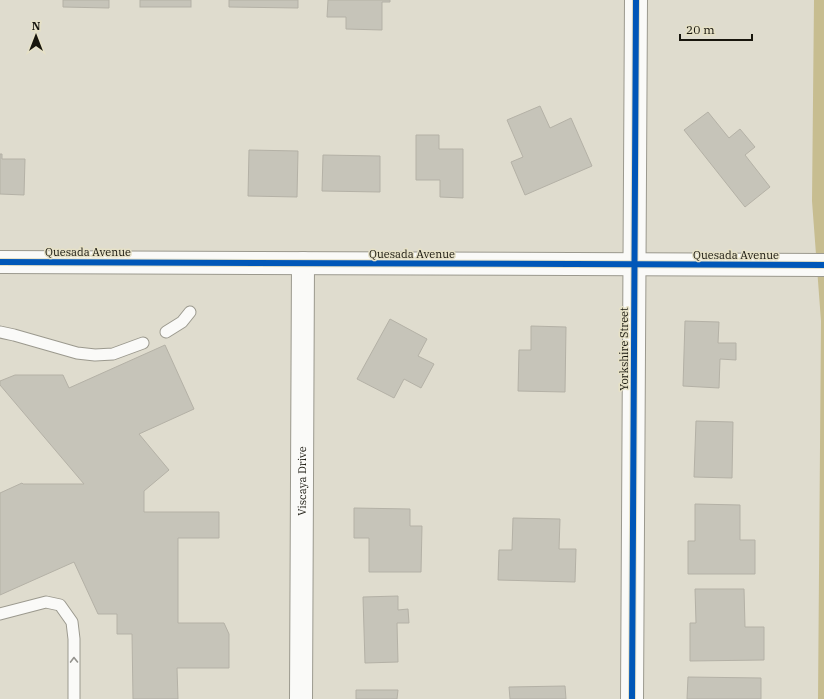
<svg xmlns="http://www.w3.org/2000/svg" width="824" height="699" font-family="'IBM Plex Serif',serif">
	<style>
		.water { fill: #c7bd90 }
		.building { fill: #c6c4b9; stroke: #b4b1a6 }
		.lines { fill: none; stroke-linecap: round; stroke-linejoin: round }
		.service-casing { stroke: #9b998e; stroke-width: 13 }
		.minor-casing { stroke: #9b998e; stroke-width: 24 }
		.tertiary-casing { stroke: #9b998e; stroke-width: 24 }
		.service { stroke: #fafaf8; stroke-width: 11 }
		.minor { stroke: #fafaf8; stroke-width: 22 }
		.tertiary { stroke: #fafaf8; stroke-width: 22 }
		.cycleway-casing { stroke: #e6e1c7; stroke-width: 8 }
		.cycleway { stroke: #0057b8; stroke-width: 6 }
		.oneway { stroke: #94938e }
		.labels { text-anchor: middle; stroke-width: 3; stroke-linejoin: round; paint-order: stroke }
		.street-label { font-size: 11px; fill: #18160d; stroke: #e6e1c7 }
	</style>
	<rect width="100%" height="100%" fill="#dfdcce"/>
	<!-- water -->
	<polygon class="water" points="814,0 824,0 824,699 818,699 821,321 812,201"/>
	<!-- building -->
	<g class="building">
		<polygon points="63,0 109,0 109,8 63,7"/>
		<rect x="140" y="0" width="51" height="7"/>
		<polygon points="229,0 298,0 298,8 229,7"/>
		<polygon points="328,0 390,0 390,2 382,2 382,30 346,29 346,17 327,17"/>
		<polygon points="540,106 550,128 571,118 592,166 525,195 511,162 523,157 507,120"/>
		<polygon points="708,112 729,138 740,129 755,147 745,155 770,187 745,207 684,130"/>
		<polygon points="416,135 439,135 439,149 463,149 463,198 440,197 440,180 416,180"/>
		<polygon points="249,150 298,151 297,197 248,196"/>
		<polygon points="0,154 2,154 2,159 25,159 24,195 0,194"/>
		<polygon points="323,155 380,156 380,192 322,191"/>
		<polygon points="390,319 427,339 418,356 434,364 421,388 404,379 394,398 357,379"/>
		<polygon points="685,321 719,322 718,343 736,343 736,360 720,359 719,388 683,386"/>
		<polygon points="531,326 566,327 565,392 518,391 519,350 531,350"/>
		<polygon points="165,345 194,409 139,434 169,470 144,491 144,512 219,512 219,538 178,538 178,623 224,623 229,634 229,668 177,668 178,699 133,699 132,634 117,634 117,614 98,614 74,562 0,595 0,493 22,483 23,484 84,484 0,385 0,381 15,375 63,375 69,388"/>
		<polygon points="696,421 733,422 732,478 694,477"/>
		<polygon points="695,504 740,505 740,540 755,540 755,574 688,574 688,541 695,541"/>
		<polygon points="354,508 410,509 410,526 422,526 421,572 369,572 369,538 354,538"/>
		<polygon points="513,518 560,519 559,549 576,549 575,582 498,580 499,550 512,550"/>
		<polygon points="695,589 744,589 745,627 764,627 764,660 690,661 690,623 696,623"/>
		<polygon points="398,596 398,610 408,609 409,623 397,623 398,662 365,663 363,597"/>
		<polygon points="688,677 761,678 761,699 687,699"/>
		<polygon points="565,686 566,699 510,699 509,687"/>
		<polygon points="356,690 398,690 397,699 356,699"/>
	</g>
	<g class="lines">
		<!-- service casing -->
		<g class="service-casing">
			<g id="service">
				<polyline points="0,332 14,335 77,353 95,355 113,354 143,343"/>
				<polyline points="166,332 182,322 190,312"/>
				<polyline points="0,614 46,602 60,605 72,622 74,639 74,699"/>
			</g>
		</g>
		<!-- minor casing -->
		<g class="minor-casing">
			<g id="minor">
				<path id="s1" d="M301,699L303,263"/>
				<polyline points="632,699 636,0"/>
			</g>
		</g>
		<!-- tertiary casing -->
		<g class="tertiary-casing">
			<polyline id="tertiary" points="0,262 824,265"/>
		</g>
		<!-- service -->
		<use href="#service" class="service"/>
		<!-- minor -->
		<use href="#minor" class="minor"/>
		<!-- tertiary -->
		<use href="#tertiary" class="tertiary"/>
		<!-- cycleway casing -->
		<g class="cycleway-casing">
			<g id="cycleway">
				<polyline points="0,262 824,265"/>
				<polyline points="632,699 636,0"/>
			</g>
		</g>
		<!-- cycleway -->
		<use href="#cycleway" class="cycleway"/>
	</g>
	<!-- one-way arrows -->
	<defs><path id="oneway-chevron" d="M-2-3.5L2.5 0L-2 3.5" fill="none" stroke-width="1.6" stroke-linecap="round" stroke-linejoin="round"/></defs>
	<use class="oneway" href="#oneway-chevron" transform="translate(74 660) rotate(-91)"/>
	<g class="labels">
		<!-- street labels -->
		<g class="street-label">
			<text x="88" y="256">Quesada Avenue</text>
			<text x="412" y="258">Quesada Avenue</text>
			<text x="736" y="259">Quesada Avenue</text>
			<text transform="translate(624 349) rotate(-90)" y="4">Yorkshire Street</text>
			<text dy="4" stroke="none"><textPath href="#s1" startOffset="218">Viscaya Drive</textPath></text>
		</g>
	</g>
	<!-- north arrow -->
	<g transform="translate(36 36)" stroke="#e6e1c7" stroke-width="3" paint-order="stroke">
	<path d="M0-3L7 15L0 10L-7 15Z" fill="#18160d"/>
	<text y="-6" font-size="11" font-weight="bold" text-anchor="middle" fill="#18160d">N</text>
	</g>
	<!-- scale -->
	<path d="M680 34v6h72v-6" fill="none" stroke="#18160d" stroke-width="2"/>
	<text x="686" y="34" font-size="12" fill="#18160d" stroke="#e6e1c7" stroke-width="3" paint-order="stroke">20 m</text>
</svg>
